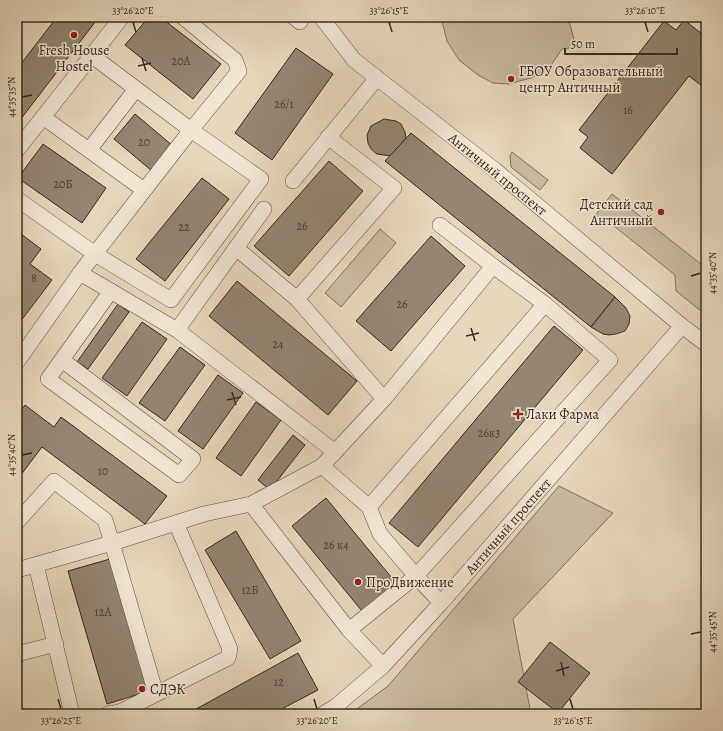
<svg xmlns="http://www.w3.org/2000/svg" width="723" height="731" font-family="Alegreya,serif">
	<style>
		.green { fill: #c8baa0; stroke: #7f7360 }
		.building { fill: #928571; stroke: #362c21 }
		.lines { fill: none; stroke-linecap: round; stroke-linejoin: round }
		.minor-casing { stroke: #625747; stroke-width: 16 }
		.minor { stroke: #efe5d2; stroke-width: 15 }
		.ticks { fill: none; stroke: #362c21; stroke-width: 1.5 }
		.poi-dot { fill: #8f2418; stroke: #efe5d2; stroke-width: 1.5 }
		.labels { text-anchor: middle; stroke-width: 3; stroke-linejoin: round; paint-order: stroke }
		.number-label { font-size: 12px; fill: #4d4235 }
		.poi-label { font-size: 14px; fill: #362c21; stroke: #efe5d2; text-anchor: start }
		.street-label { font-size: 14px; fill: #362c21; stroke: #efe5d2 }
		.neatline { fill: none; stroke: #362c21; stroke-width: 1.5 }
		.ticks-label { font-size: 10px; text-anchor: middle; fill: #362c21 }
	</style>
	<rect width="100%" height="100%" fill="#e6d7ba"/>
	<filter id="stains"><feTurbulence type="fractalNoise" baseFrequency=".005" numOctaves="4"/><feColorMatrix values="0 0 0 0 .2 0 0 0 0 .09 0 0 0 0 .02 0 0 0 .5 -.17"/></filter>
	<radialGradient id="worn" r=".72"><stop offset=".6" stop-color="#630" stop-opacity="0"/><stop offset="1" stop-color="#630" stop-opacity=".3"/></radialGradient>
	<!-- green -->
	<g class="green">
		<polygon points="441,17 568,17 576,47 562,49 549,68 531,78 508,84 493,83 478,75 459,60 447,41"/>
		<polygon points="512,152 548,180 540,190 511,167 510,156"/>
		<polygon points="612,194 706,268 706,315 676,291 675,275 609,222 594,217"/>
		<polygon points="380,229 396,243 341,307 325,293"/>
		<polygon points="559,486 613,513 513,619 531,714 350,714 388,686"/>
	</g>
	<!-- building -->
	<g class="building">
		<polygon points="57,17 99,17 17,124 17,69"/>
		<polygon points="149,17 160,17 221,64 193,99 125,45"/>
		<polygon points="684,20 706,37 706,89 689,76 612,174 580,148 588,137 579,130 664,21 676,30"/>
		<polygon points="296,48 333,74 272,160 235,133"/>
		<polygon points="135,114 173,146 152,171 114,139"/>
		<polygon points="384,119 396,121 401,124 405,132 406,138 391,156 377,154 371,149 368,143 367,135 371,126"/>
		<polygon points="411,133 615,297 591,327 385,161"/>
		<polygon points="43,144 106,188 82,223 18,178"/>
		<polygon points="329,161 363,191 289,276 254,246"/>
		<polygon points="202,178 229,199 165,281 136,259"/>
		<polygon points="17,231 41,249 30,264 52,280 17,326 17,280 21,276 17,273"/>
		<polygon points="431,236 465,266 391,351 356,321"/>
		<polygon points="237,281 357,381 328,415 209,316"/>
		<polygon points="615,297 626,308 630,316 629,324 625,331 616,334 609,335 603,334 591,327"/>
		<polygon points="118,304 129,312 88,369 77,362"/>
		<polygon points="142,322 167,339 127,396 102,378"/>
		<polygon points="554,326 583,350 418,547 389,523"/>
		<polygon points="180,347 205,365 165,421 139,403"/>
		<polygon points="218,375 243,393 203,449 178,431"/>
		<polygon points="256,402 281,420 241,476 216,458"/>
		<polygon points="25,405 54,427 61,417 167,496 145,524 42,447 17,480 17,415"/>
		<polygon points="293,435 305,445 270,490 258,480"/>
		<polygon points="326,498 396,583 362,611 292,526"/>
		<polygon points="236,531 301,641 270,659 205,550"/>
		<polygon points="110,559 149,691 107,704 68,571"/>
		<polygon points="550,642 590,673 558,713 518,682"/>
		<polygon points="298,653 318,690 272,714 187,714"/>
	</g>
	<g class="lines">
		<!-- minor casing -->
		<g class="minor-casing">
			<g id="minor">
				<polyline points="294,17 300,22"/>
				<polyline points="321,17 354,60 495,170 682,326 706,344"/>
				<polyline points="43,117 144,190"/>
				<polyline points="17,150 122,17"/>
				<polyline points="89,150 136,89"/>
				<polyline points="293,181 377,78"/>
				<polyline points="17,199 95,254 171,300 261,179 191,130 91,55"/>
				<polyline points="440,225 493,266 545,304"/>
				<polyline points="80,273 177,330 335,452"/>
				<polyline points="297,299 394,188 328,137"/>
				<polygon points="545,304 610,360 416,576 380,534 369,507"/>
				<polyline points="177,330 264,209"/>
				<polyline points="62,360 193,459 179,475 48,379 111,291"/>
				<polyline points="17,362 80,273 191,130 239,71 235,60 183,17"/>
				<polyline points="384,399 493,266"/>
				<polyline points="322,466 369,507"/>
				<polyline points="251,504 349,630 383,666"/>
				<polyline points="17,522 54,481 105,520 112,543 17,570"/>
				<polyline points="36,565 72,714"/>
				<polyline points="349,630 416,576 441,603"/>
				<polyline points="17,654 56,644"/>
				<polyline points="156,694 112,543 204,514 251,504 322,466 384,399 297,299 236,248"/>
				<polyline points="108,714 120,712 228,658 230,649 176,523"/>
				<polyline points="323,714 335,707 383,666 441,603 682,326"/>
			</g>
		</g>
		<!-- minor -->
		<use href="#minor" class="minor"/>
	</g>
	<!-- ticks -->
	<path class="ticks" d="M133,22L136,32M389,22L392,32M645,22L648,32M142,58L146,71M138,66L151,63M22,97L32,95M691,276L701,273M471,328L475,341M466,336L479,333M232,392L236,405M227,400L241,397M22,455L32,453M691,634L701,632M561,662L564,676M556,671L569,667M58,699L61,709M314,699L317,709M570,699L573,709"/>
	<!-- markers -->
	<g class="poi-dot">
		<circle cx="74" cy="35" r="4"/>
		<circle cx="511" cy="79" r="4"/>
		<circle cx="661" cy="212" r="4"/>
		<path d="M516 408h4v4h4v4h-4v4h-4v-4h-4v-4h4z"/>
		<circle cx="358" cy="582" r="4"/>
		<circle cx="142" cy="689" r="4"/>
	</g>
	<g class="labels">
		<!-- number labels -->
		<g class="number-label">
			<text x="181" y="65">20А</text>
			<text x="284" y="108">26/1</text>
			<text x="628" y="114">16</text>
			<text x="144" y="146">20</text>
			<text x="63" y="188">20Б</text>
			<text x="302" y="230">26</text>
			<text x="184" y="231">22</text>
			<text x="34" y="282">8</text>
			<text x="402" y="308">26</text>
			<text x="278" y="348">24</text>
			<text x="489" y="437">26к3</text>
			<text x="103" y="475">10</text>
			<text x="336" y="549">26 к4</text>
			<text x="250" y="594">12Б</text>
			<text x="103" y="616">12А</text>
			<text x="279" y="686">12</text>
		</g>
		<!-- poi labels -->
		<g class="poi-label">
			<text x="74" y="55" text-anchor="middle">Fresh House<tspan x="74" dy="16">Hostel</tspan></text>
			<text x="519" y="76">ГБОУ Образовательный<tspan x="519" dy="16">центр Античный</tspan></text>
			<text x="653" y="209" text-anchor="end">Детский сад<tspan x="653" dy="16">Античный</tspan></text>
			<text x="526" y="419">Лаки Фарма</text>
			<text x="366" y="587">ПроДвижение</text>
			<text x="150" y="694">СДЭК</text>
		</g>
		<!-- street labels -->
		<g class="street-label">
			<text transform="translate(498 174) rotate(39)" y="5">Античный проспект</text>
			<text transform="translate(508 526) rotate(-49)" y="5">Античный проспект</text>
		</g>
	</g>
	<!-- margin -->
	<rect width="723" height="731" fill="none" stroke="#e6d7ba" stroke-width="44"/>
	<!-- scale -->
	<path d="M565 48v6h112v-6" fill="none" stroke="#362c21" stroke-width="2"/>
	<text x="571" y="48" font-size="12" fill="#362c21" stroke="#efe5d2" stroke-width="3" paint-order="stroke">50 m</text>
	<rect x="22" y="22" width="679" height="687" class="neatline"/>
	<g class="ticks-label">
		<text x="133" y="14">33°26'20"E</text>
		<text x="389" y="14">33°26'15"E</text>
		<text x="645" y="14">33°26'10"E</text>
		<text transform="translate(11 97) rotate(-90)" y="4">44°35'35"N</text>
		<text transform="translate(712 273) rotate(-90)" y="4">44°35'40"N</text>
		<text transform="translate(11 455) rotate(-90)" y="4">44°35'40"N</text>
		<text transform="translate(712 632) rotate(-90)" y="4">44°35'45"N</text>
		<text x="61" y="724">33°26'25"E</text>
		<text x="317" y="724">33°26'20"E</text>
		<text x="573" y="724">33°26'15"E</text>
	</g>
	<rect width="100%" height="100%" filter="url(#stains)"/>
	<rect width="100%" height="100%" fill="url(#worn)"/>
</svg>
